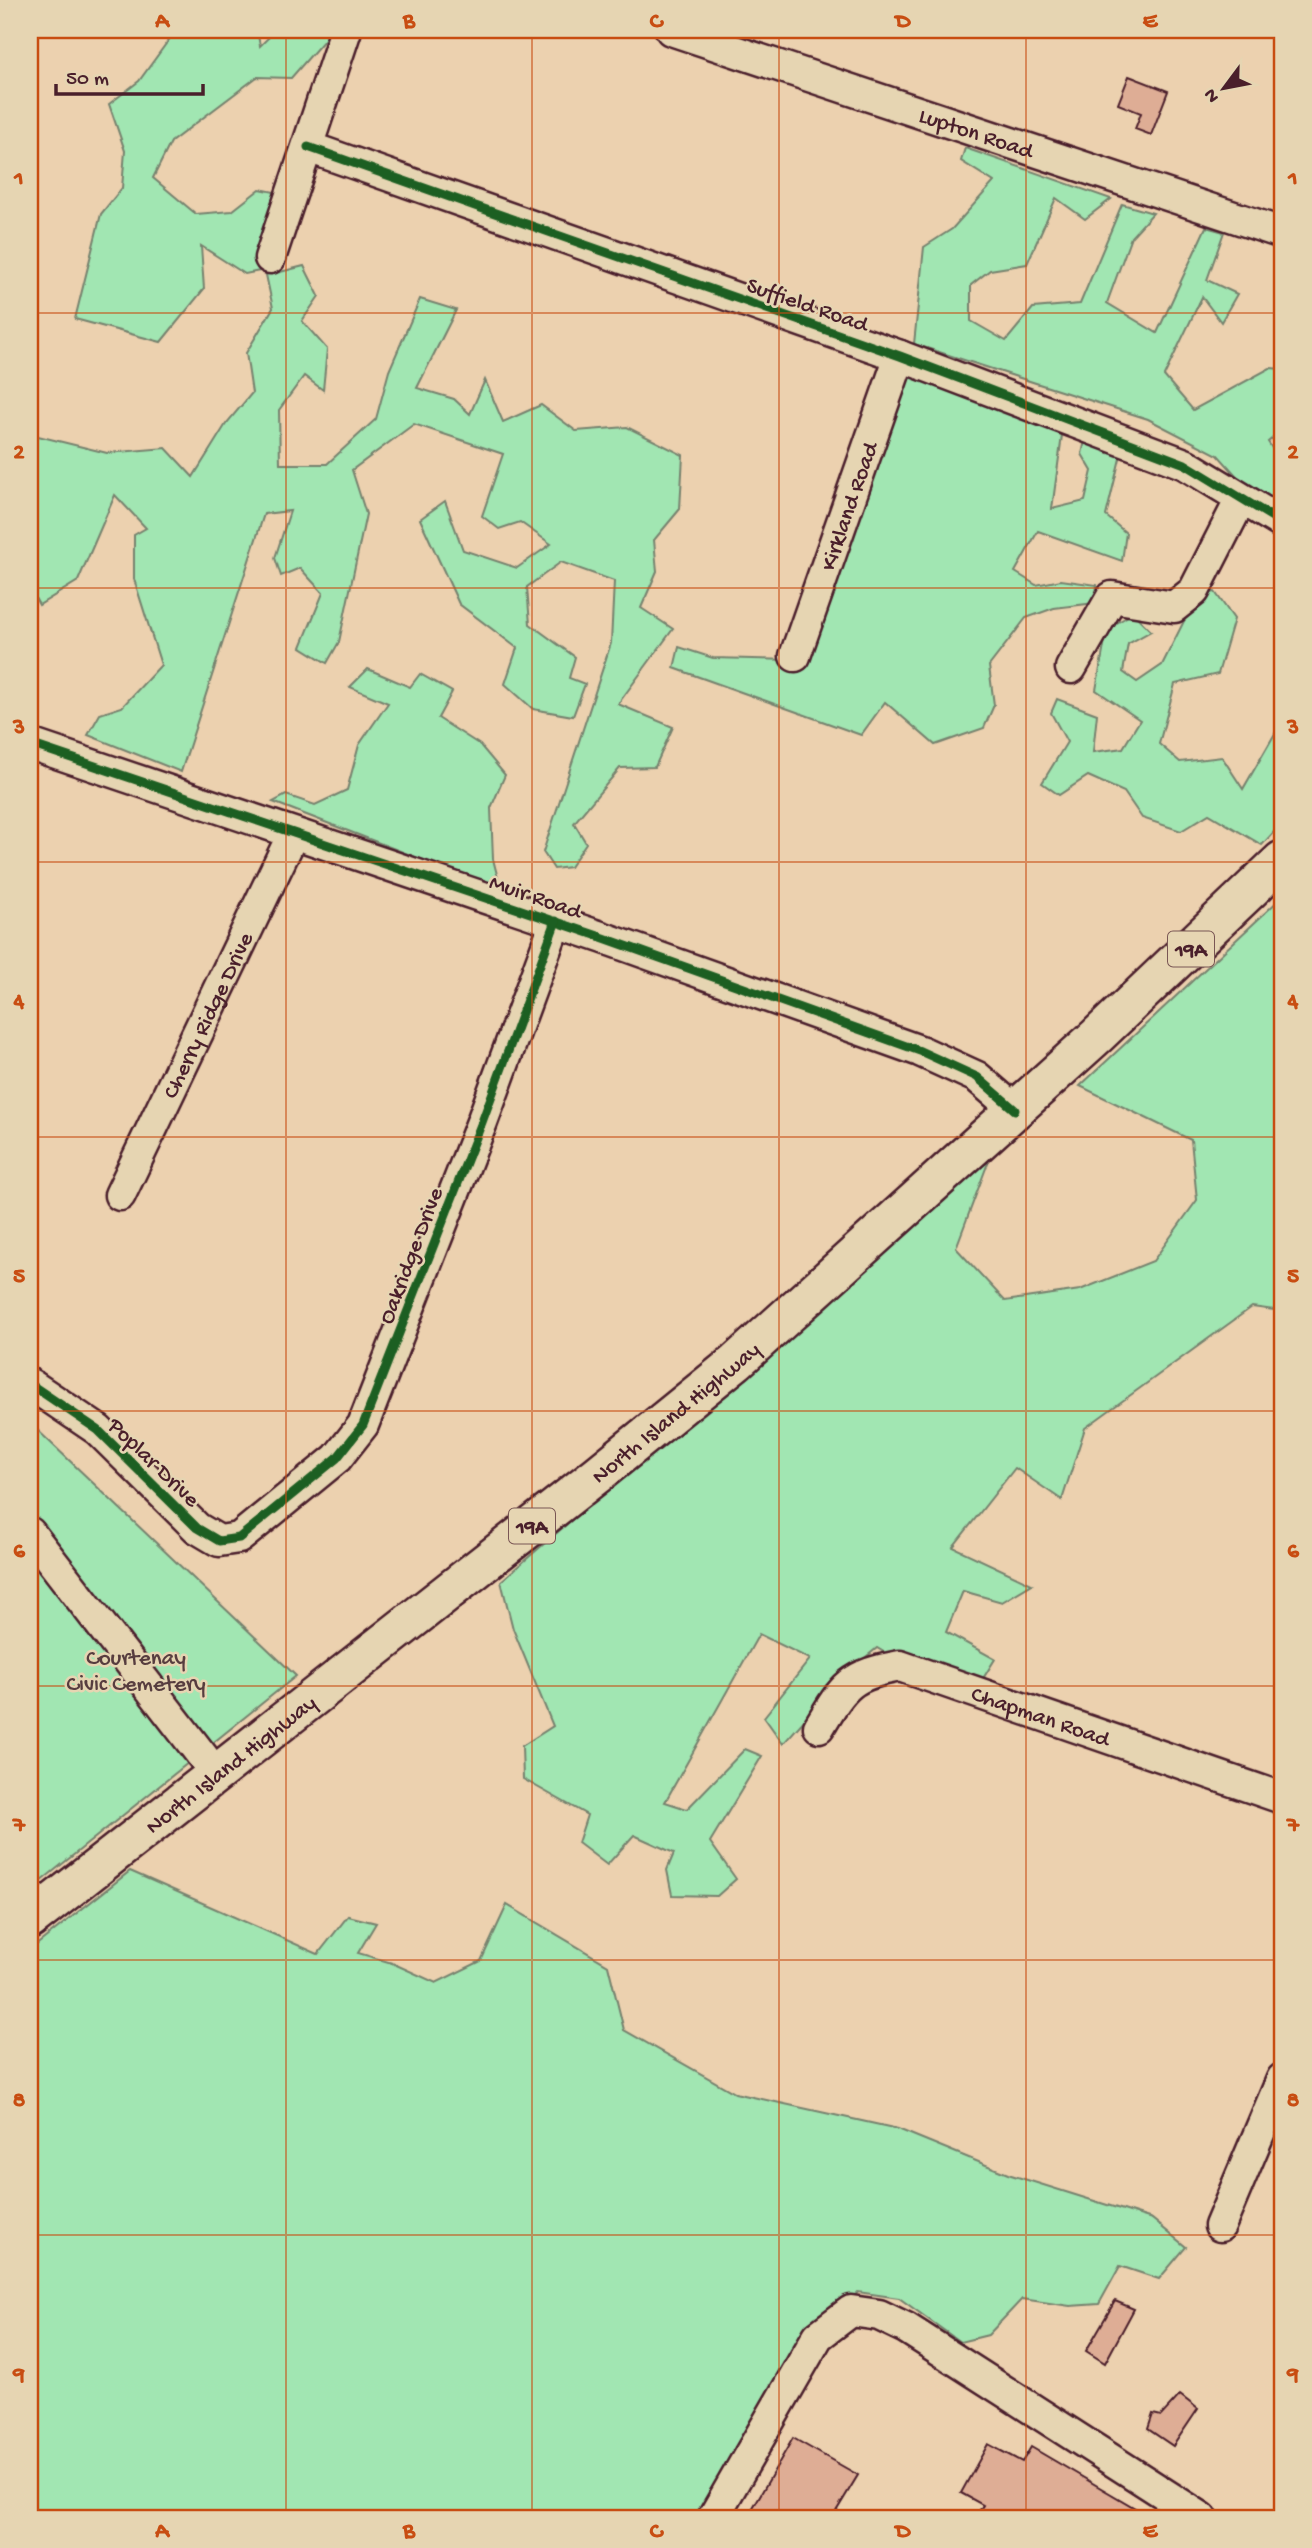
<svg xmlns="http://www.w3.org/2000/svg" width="1312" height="2548" font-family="'Gochi Hand',sans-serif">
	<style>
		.green { fill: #a1e6b2; stroke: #76826e; stroke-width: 2 }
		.building { fill: #dead95; stroke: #4a1f2b; stroke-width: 2 }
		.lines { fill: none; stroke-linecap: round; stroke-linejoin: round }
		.minor-casing { stroke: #4a1f2b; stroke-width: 35 }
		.major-casing { stroke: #4a1f2b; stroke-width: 42 }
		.minor { stroke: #e6d5b2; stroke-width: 30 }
		.major { stroke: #e6d5b2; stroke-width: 37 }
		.cycleway-casing { stroke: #e6d5b2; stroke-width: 13 }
		.cycleway { stroke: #1b5e20; stroke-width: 9 }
		.grid { fill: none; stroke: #c84d12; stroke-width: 2; stroke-opacity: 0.55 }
		.labels { text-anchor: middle; stroke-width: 5; stroke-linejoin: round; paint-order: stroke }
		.shield { fill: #e6d5b2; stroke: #795654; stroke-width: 2 }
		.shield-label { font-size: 21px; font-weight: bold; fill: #4a1f2b }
		.street-label { font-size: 23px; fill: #4a1f2b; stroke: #e6d5b2 }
		.park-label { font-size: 23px; fill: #573d3f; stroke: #e6d5b2 }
		.neatline { fill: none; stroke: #c84d12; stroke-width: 2.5 }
		.grid-label { font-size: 23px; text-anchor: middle; font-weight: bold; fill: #c84d12 }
	</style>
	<rect width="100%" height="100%" fill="#ecd1af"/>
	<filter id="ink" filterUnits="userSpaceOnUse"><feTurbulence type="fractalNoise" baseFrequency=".0143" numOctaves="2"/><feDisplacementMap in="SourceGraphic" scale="14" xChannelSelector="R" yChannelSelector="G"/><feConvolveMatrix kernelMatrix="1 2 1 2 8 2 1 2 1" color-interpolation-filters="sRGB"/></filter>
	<g filter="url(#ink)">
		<!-- green -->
		<g class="green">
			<polygon points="176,30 257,30 260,46 276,30 333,30 291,78 257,77 171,142 153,178 196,214 232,211 260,189 289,195 274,243 280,272 304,266 319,296 302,321 327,349 323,390 304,376 279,410 280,464 327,464 376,419 389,371 420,299 456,310 417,388 454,399 470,414 485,380 503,422 541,405 576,431 627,427 683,455 680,509 654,540 657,571 641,608 673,629 618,704 673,727 655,767 620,768 574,823 586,843 570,867 554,869 543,852 611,643 614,581 561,562 527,587 530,624 575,657 569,678 585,684 573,716 533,709 505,684 517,648 459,604 420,519 445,501 463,550 517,568 551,544 520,522 499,529 482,516 503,454 414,424 352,470 366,514 339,642 327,663 301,647 323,593 300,568 281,576 275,558 290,511 264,514 181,772 88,735 100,714 122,707 161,665 134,579 134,535 146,528 115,495 78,581 39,605 30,589 30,434 107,453 166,448 193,477 226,424 252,393 246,353 273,308 265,270 245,274 201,246 204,289 161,342 75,319 101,214 122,188 125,151 109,104 139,81"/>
			<polygon points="965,148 1111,199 1085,219 1056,198 1027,264 990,270 971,285 971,321 1006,341 1033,308 1080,304 1122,204 1153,213 1131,237 1107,303 1157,333 1206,227 1224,232 1207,280 1237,294 1221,322 1202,297 1164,376 1193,410 1270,368 1282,369 1282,430 1268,442 1282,463 1282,515 1253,494 1218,455 1148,419 914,344 924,247 952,229 994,182 961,161"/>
			<polygon points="909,376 1063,428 1052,509 1085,501 1092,471 1082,454 1086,436 1123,446 1106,516 1126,533 1122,561 1038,531 1015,572 1036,585 1061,580 1097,585 1095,603 1054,608 1026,618 989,666 994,705 984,728 935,745 885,702 861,735 674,668 679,647 713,658 790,660 875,430"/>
			<polygon points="1215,592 1234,619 1218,674 1175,684 1159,744 1180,762 1222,757 1243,789 1277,730 1282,730 1282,823 1262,845 1209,814 1181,831 1142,818 1124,792 1088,776 1059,795 1042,783 1067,742 1051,713 1057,699 1097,714 1093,752 1123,748 1140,720 1096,690 1107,629 1133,613 1151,631 1128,644 1123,672 1137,682 1162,665 1196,597"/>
			<polygon points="368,669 410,687 420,674 452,692 438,718 480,745 505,775 491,808 493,859 501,890 273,802 286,795 315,805 347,790 359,745 388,703 350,687"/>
			<polygon points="1282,897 1282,1311 1252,1307 1085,1428 1062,1500 1015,1468 953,1547 1032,1584 1002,1602 963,1591 946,1632 995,1659 979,1685 910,1668 877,1648 846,1673 783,1744 764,1717 810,1659 759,1634 665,1802 687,1809 745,1749 762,1756 710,1842 736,1879 717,1896 672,1895 667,1870 674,1853 634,1835 607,1865 578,1843 587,1815 523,1779 522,1746 553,1726 513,1629 501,1581 989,1160 956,1248 1005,1301 1080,1290 1153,1261 1197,1200 1191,1140 1080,1086"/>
			<polygon points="30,1423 296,1676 30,1890"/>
			<polygon points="130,1871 318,1954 348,1916 376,1923 358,1953 392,1963 436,1983 481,1961 507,1905 608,1965 624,2030 735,2093 898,2129 1008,2174 1152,2219 1186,2247 1159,2279 1120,2266 1099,2304 1070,2306 1022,2299 988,2335 960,2342 899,2298 858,2292 818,2336 703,2518 30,2518 30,1950"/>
		</g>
		<!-- building -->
		<g class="building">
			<polygon points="1129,76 1168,91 1151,135 1135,129 1141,113 1118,104"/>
			<polygon points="1115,2301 1134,2309 1105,2363 1086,2351"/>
			<polygon points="1180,2395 1198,2409 1173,2446 1148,2429 1153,2414 1161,2416"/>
			<polygon points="793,2438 858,2475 832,2518 747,2518"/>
			<polygon points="988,2444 1022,2462 1031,2447 1152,2518 975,2518 983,2505 961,2493"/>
		</g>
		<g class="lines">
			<!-- minor casing -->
			<g class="minor-casing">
				<g id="minor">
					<path id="s1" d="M671,30L1282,233"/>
					<polyline points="308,147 900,356 1185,464 1282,523"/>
					<polyline points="270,258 346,30"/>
					<path id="s2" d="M795,656L900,356"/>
					<polyline points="1071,668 1112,597 1174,607 1194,591 1241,499"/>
					<polyline points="30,744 604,938 920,1051 977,1077 1015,1110"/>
					<path id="s3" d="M120,1195L293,834"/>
					<polyline points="30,1384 98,1430 197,1528 219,1541 239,1538 337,1458 363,1425 482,1122 556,921"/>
					<polyline points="30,1533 217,1775"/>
					<path id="s4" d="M819,1727C844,1685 850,1675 900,1666L1282,1798"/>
					<polyline points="1220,2226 1282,2079"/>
					<polyline points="713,2518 818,2336 851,2311 879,2315 906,2328 1202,2518"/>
				</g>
			</g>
			<!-- major casing -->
			<g class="major-casing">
				<g id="major">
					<path id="s5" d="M30,1920L598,1474L736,1362L1097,1036L1282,860"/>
				</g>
			</g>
			<!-- minor -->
			<use href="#minor" class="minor"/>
			<!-- major -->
			<use href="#major" class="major"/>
			<!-- cycleway casing -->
			<g class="cycleway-casing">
				<g id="cycleway">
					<polyline points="308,147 900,356 1185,464 1282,523"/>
					<polyline points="30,744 604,938 920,1051 977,1077 1015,1110"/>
					<polyline points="30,1384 98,1430 197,1528 219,1541 239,1538 337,1458 363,1425 482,1122 556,921"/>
				</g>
			</g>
			<!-- cycleway -->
			<use href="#cycleway" class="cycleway"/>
		</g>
	</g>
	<!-- grid -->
	<path class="grid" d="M286,30V2518M532,30V2518M779,30V2518M1026,30V2518M30,313H1282M30,588H1282M30,862H1282M30,1137H1282M30,1411H1282M30,1686H1282M30,1960H1282M30,2235H1282"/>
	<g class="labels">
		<!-- shield labels -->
		<g class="shield">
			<rect x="1168" y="931.5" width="46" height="35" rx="5"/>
			<rect x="509" y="1508.5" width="46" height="35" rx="5"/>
		</g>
		<g class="shield-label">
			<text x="1191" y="956">19A</text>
			<text x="532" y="1533">19A</text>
		</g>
		<!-- street labels -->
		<g class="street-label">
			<text dy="8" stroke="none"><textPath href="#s1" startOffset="322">Lupton Road</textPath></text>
			<text transform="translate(808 303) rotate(19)" y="8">Suffield Road</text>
			<text dy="8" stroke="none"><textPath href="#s2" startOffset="159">Kirkland Road</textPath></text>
			<text transform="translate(536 895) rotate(19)" y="8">Muir Road</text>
			<text dy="8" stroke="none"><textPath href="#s3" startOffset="200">Cherry Ridge Drive</textPath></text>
			<text transform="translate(409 1255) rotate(-69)" y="8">Oakridge Drive</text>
			<text dy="8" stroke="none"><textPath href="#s5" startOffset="821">North Island Highway</textPath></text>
			<text transform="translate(155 1461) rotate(44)" y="8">Poplar Drive</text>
			<text dy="8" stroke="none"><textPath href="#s4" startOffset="256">Chapman Road</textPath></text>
			<text dy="8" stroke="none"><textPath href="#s5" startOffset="254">North Island Highway</textPath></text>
		</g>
		<!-- park labels -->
		<g class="park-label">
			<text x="136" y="1664">Courtenay<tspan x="136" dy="26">Civic Cemetery</tspan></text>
		</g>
	</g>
	<!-- margin -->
	<rect width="1312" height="2548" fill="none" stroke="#e6d5b2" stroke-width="77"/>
	<!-- north arrow -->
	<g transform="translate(1224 88) rotate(238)" stroke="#e6d5b2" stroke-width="5" paint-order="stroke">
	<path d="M0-5L12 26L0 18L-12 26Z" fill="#4a1f2b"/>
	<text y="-10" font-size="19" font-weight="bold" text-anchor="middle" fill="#4a1f2b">N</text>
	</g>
	<!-- scale -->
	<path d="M56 84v10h147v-10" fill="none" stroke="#4a1f2b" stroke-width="3.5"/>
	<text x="66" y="84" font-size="21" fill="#4a1f2b" stroke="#e6d5b2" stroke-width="5" paint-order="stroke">50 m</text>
	<rect x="38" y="38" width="1236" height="2472" class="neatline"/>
	<g class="grid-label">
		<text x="162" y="27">A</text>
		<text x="409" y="27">B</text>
		<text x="656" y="27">C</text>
		<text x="903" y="27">D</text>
		<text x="1150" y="27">E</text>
		<text x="19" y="184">1</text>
		<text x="1293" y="184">1</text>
		<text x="19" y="458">2</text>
		<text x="1293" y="458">2</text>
		<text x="19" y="733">3</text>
		<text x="1293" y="733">3</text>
		<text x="19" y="1007">4</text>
		<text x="1293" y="1007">4</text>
		<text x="19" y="1282">5</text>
		<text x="1293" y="1282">5</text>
		<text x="19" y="1557">6</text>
		<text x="1293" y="1557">6</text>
		<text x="19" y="1831">7</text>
		<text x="1293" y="1831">7</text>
		<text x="19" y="2106">8</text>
		<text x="1293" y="2106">8</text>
		<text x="19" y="2380">9</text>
		<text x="1293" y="2380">9</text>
		<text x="162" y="2537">A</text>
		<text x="409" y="2537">B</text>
		<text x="656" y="2537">C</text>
		<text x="903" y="2537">D</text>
		<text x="1150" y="2537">E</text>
	</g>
</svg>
